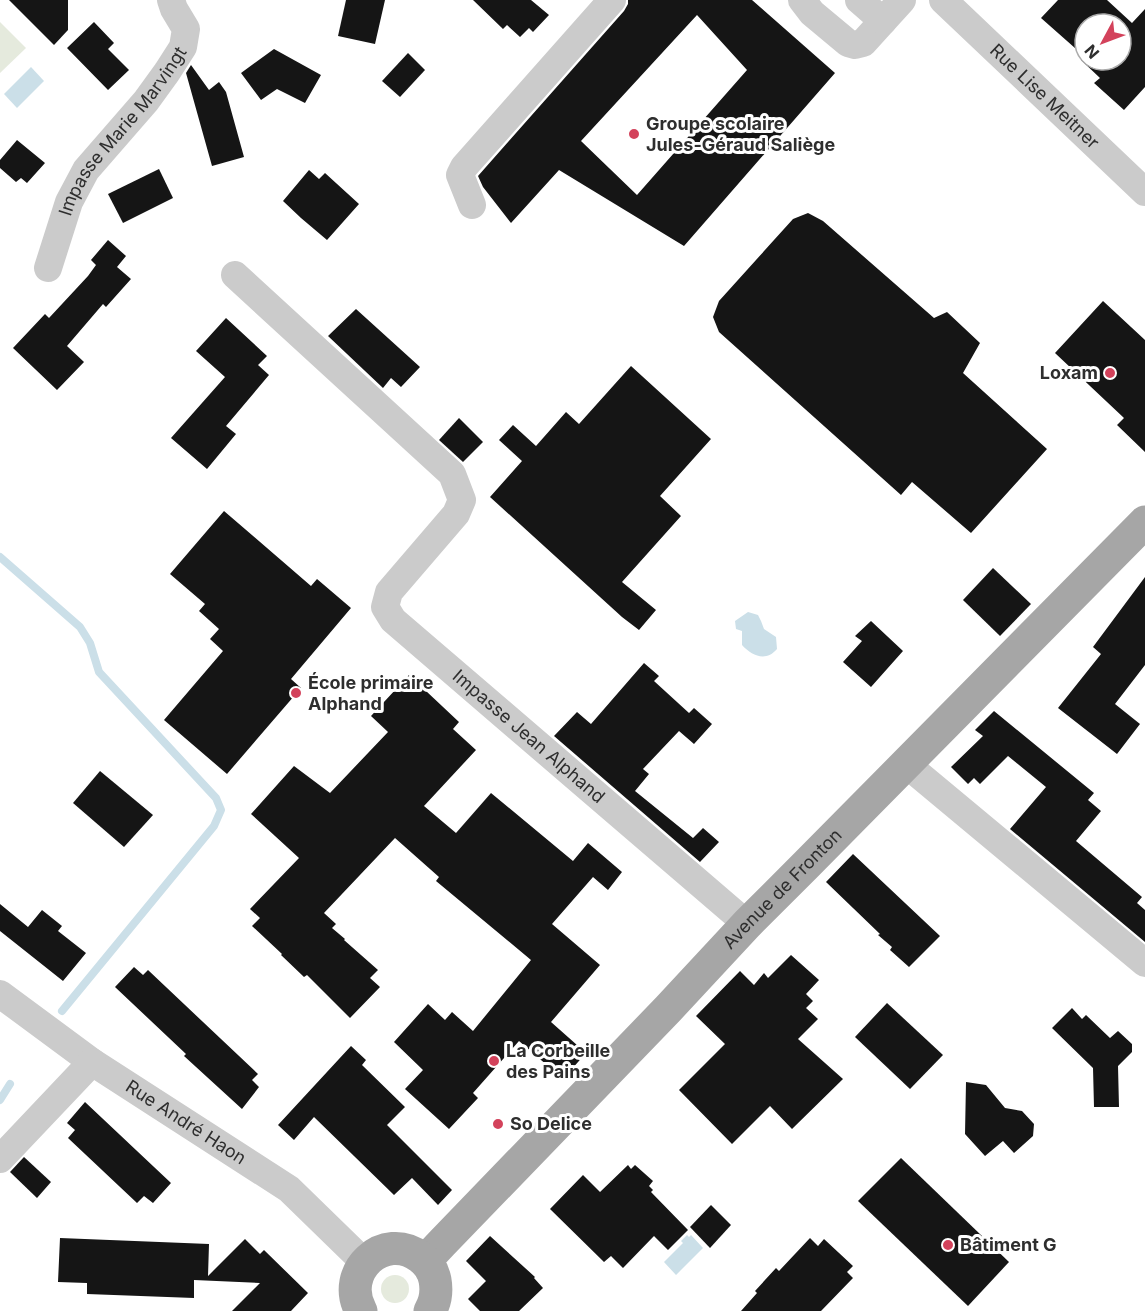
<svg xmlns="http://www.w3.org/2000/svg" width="1145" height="1311" font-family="Inter,sans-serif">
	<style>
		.green { fill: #e5eadd }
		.water { fill: #cbdfe8 }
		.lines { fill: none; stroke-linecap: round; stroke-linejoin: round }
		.stream { stroke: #cbdfe8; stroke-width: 8 }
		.building { fill: #151515; fill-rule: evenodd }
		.minor { stroke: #cbcbcb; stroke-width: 28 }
		.major { stroke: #a6a6a6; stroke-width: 33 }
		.poi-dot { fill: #d3425b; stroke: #fff; stroke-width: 2 }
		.labels { text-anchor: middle; stroke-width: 6; stroke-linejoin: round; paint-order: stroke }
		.street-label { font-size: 18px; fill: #2e2e2e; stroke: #fff }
		.poi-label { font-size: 18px; font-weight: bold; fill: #2e2e2e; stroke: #fff; text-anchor: start }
	</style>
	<rect width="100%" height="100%" fill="#fff"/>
	<!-- green -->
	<g class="green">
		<polygon points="0,22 26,48 0,73"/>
		<circle cx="395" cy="1289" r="14"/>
	</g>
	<!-- water -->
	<g class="water">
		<polygon points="31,67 44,81 17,108 4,94"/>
		<path d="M748,612L758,615L761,621L764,629L776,637L777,649C766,662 752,656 742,645V631L736,629L735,621Z"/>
		<polygon points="687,1235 689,1237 691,1235 703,1248 676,1275 664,1262 683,1243 681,1241"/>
	</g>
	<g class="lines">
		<!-- stream -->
		<g class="stream">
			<polyline points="0,557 80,627 90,643 99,672 216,798 221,810 214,826 62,1011"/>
			<polyline points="0,1100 10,1084"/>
		</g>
	</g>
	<!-- building -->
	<g class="building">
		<polygon points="9,0 68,0 68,30 54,45"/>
		<polygon points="346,0 385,0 375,44 338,36"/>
		<polygon points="473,0 531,0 549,15 533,32 529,28 520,37 507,25 503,29"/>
		<path d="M628,0H752L835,73L684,246L559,170L511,223L483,187L478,176L624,11L628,4ZM697,15L747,70L637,195L581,141Z"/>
		<path d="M1058,0H1107L1132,23L1145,9V87L1124,110L1094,83L1100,78L1081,60L1084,56L1041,18ZM1085,24H1121V60H1085Z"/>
		<polygon points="94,22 114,43 108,49 129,70 108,90 67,48"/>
		<polygon points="274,49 321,75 305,103 277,89 261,100 241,73"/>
		<polygon points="408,53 425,70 400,97 382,81"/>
		<polygon points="191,65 209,90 219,82 226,92 244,157 212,166 186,73"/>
		<polygon points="17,140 45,163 27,183 21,178 16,182 0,168 0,160"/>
		<polygon points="159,169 173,198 123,223 108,194"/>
		<polygon points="309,170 319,179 325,173 359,204 327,240 301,218 283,201"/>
		<polygon points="808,213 823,221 934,318 947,312 980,343 963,373 1047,449 971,533 912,482 901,495 719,332 713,317 719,301 793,219"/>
		<polygon points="108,240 126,256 117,267 131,279 106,307 103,304 67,346 84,362 57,390 13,348 45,314 49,318 88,276 96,265 91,260"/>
		<polygon points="1103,301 1145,340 1145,452 1117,425 1124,418 1055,353"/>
		<polygon points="356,309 420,367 401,387 391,378 383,388 328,336"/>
		<polygon points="226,318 267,356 258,365 269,375 226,426 236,434 207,469 171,438 225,377 196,351"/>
		<polygon points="631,366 711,439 660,496 681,516 622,582 656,610 639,630 622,617 490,497 522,461 499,440 513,425 536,446 566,412 579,424"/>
		<polygon points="459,418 483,442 463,462 439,440"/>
		<polygon points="224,511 311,586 317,579 351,608 291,679 301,688 227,774 164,720 223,651 210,639 219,629 199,611 205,604 170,574"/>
		<polygon points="993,568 1031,604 1000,636 963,600"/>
		<polygon points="1145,577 1145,665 1115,704 1140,724 1117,754 1058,708 1101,654 1093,647"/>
		<polygon points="871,621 903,651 871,687 843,662 862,641 855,636"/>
		<polygon points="644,663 659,676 654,681 689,713 694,708 712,724 694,744 679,731 643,769 649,774 635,791 693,838 703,828 719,842 700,862 554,736 577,712 591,724"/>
		<polygon points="409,675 459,722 453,729 476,750 424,806 456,833 491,793 573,861 588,843 622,872 608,890 593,877 552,924 600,965 551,1022 586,1053 563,1079 519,1041 473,1093 478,1098 449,1129 405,1089 423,1070 394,1042 428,1004 445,1020 452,1012 473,1031 531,960 436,881 439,877 395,838 324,913 336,924 332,928 345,939 344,940 378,970 370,978 380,987 350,1018 307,975 304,977 281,955 282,954 252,926 260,918 250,909 299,858 251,814 294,766 330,793 388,732 371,716"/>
		<polygon points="994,711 1094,793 1088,800 1101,811 1076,841 1142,897 1137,903 1145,910 1145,942 1010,829 1046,787 1008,756 980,784 974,778 968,784 951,767 983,736 975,730"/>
		<polygon points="100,771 153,815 124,847 73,803"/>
		<polygon points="853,854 940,936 909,967 890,950 892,947 878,935 880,934 826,882"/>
		<polygon points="0,904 28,927 42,910 62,926 58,931 86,953 63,981 0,931"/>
		<polygon points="791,955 819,980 806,994 813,1001 806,1008 818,1019 798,1039 843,1079 792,1129 770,1106 732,1144 679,1090 725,1044 696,1016 740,971 754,985 764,973 768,978"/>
		<polygon points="134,967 143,975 148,970 258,1074 252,1080 259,1087 242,1109 184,1056 186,1054 115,987"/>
		<polygon points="887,1003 943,1055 910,1089 855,1037"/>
		<polygon points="1072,1008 1082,1019 1086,1015 1110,1038 1118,1031 1132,1044 1132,1052 1118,1066 1119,1107 1094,1107 1093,1068 1052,1028"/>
		<polygon points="351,1046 366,1060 362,1065 405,1107 387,1125 452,1190 438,1205 412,1178 394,1195 314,1117 294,1140 278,1125"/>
		<polygon points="966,1082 986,1085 1005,1108 1022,1111 1034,1124 1033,1136 1014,1153 1003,1141 985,1156 965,1134"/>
		<polygon points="85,1102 171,1183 153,1203 144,1196 137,1203 68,1138 75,1130 67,1123"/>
		<polygon points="24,1157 51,1182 37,1198 10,1172"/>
		<polygon points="901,1158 1009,1262 968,1306 858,1201"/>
		<polygon points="628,1165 631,1169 635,1165 653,1181 649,1186 653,1190 651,1192 688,1230 668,1250 654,1236 623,1268 611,1256 604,1262 550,1209 583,1175 600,1192"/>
		<polygon points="711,1205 731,1225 710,1248 690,1227"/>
		<polygon points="490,1236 535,1277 534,1278 543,1288 519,1311 480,1311 468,1299 486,1281 466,1261"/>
		<polygon points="60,1238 209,1244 208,1276 245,1239 260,1254 264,1250 308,1293 291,1311 232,1311 260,1283 194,1280 194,1298 87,1294 87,1283 58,1282"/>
		<polygon points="810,1238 818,1246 824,1239 853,1266 847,1272 853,1278 821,1311 741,1311 757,1293 755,1291 776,1268 779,1271"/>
	</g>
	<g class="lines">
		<!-- minor -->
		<g class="minor">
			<polyline points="802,0 812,13 848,43 855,45 863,43 902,0"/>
			<polyline points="859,0 883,21"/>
			<path id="s1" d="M943,0L1145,192"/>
			<polyline points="472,205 460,175 464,167 612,0"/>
			<path id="s2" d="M48,268L69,202L86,170L146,101L167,72L183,47L186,29L174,9L171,0"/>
			<path id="s3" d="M235,275L452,474L462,500L456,514L389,592L385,607L393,620L747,924"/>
			<polyline points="906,764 1145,963"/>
			<path id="s4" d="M0,994L92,1062L289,1189L365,1263"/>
			<polyline points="0,1159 92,1062"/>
		</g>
		<!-- major -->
		<g class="major">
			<path id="s5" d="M425,1261L442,1243L668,1009L747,924L806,865L1145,522"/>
			<path d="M361,1311C339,1272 384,1230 420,1257C427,1262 433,1270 435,1280C437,1291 436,1301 430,1311"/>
		</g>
	</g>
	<!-- markers -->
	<g class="poi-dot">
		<circle cx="634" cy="134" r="6"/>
		<circle cx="1110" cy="373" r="6"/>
		<circle cx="296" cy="693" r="6"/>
		<circle cx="494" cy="1061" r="6"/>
		<circle cx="498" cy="1124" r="6"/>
		<circle cx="948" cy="1245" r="6"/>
	</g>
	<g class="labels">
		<!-- street labels -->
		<g class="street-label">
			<text dy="6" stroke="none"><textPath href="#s1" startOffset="140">Rue Lise Meitner</textPath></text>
			<text dy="6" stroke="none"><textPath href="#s2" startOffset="158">Impasse Marie Marvingt</textPath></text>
			<text dy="6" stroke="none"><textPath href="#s3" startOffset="650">Impasse Jean Alphand</textPath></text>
			<text dy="6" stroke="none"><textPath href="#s5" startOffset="516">Avenue de Fronton</textPath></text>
			<text dy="6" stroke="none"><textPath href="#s4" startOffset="226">Rue André Haon</textPath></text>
		</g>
		<!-- poi labels -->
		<g class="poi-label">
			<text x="646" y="130">Groupe scolaire<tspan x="646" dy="21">Jules-Géraud Saliège</tspan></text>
			<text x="1098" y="379" text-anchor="end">Loxam</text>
			<text x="308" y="689">École primaire<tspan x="308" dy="21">Alphand</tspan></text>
			<text x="506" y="1057">La Corbeille<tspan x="506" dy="21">des Pains</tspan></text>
			<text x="510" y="1130">So Delice</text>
			<text x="960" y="1251">Bâtiment G</text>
		</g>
	</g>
	<!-- north arrow -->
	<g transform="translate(1103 42) rotate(229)"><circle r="28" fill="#ffffff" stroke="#ababab" stroke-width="1.5"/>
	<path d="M0-4.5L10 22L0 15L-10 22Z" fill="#d3425b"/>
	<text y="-9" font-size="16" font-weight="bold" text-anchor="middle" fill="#2e2e2e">N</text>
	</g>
</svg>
